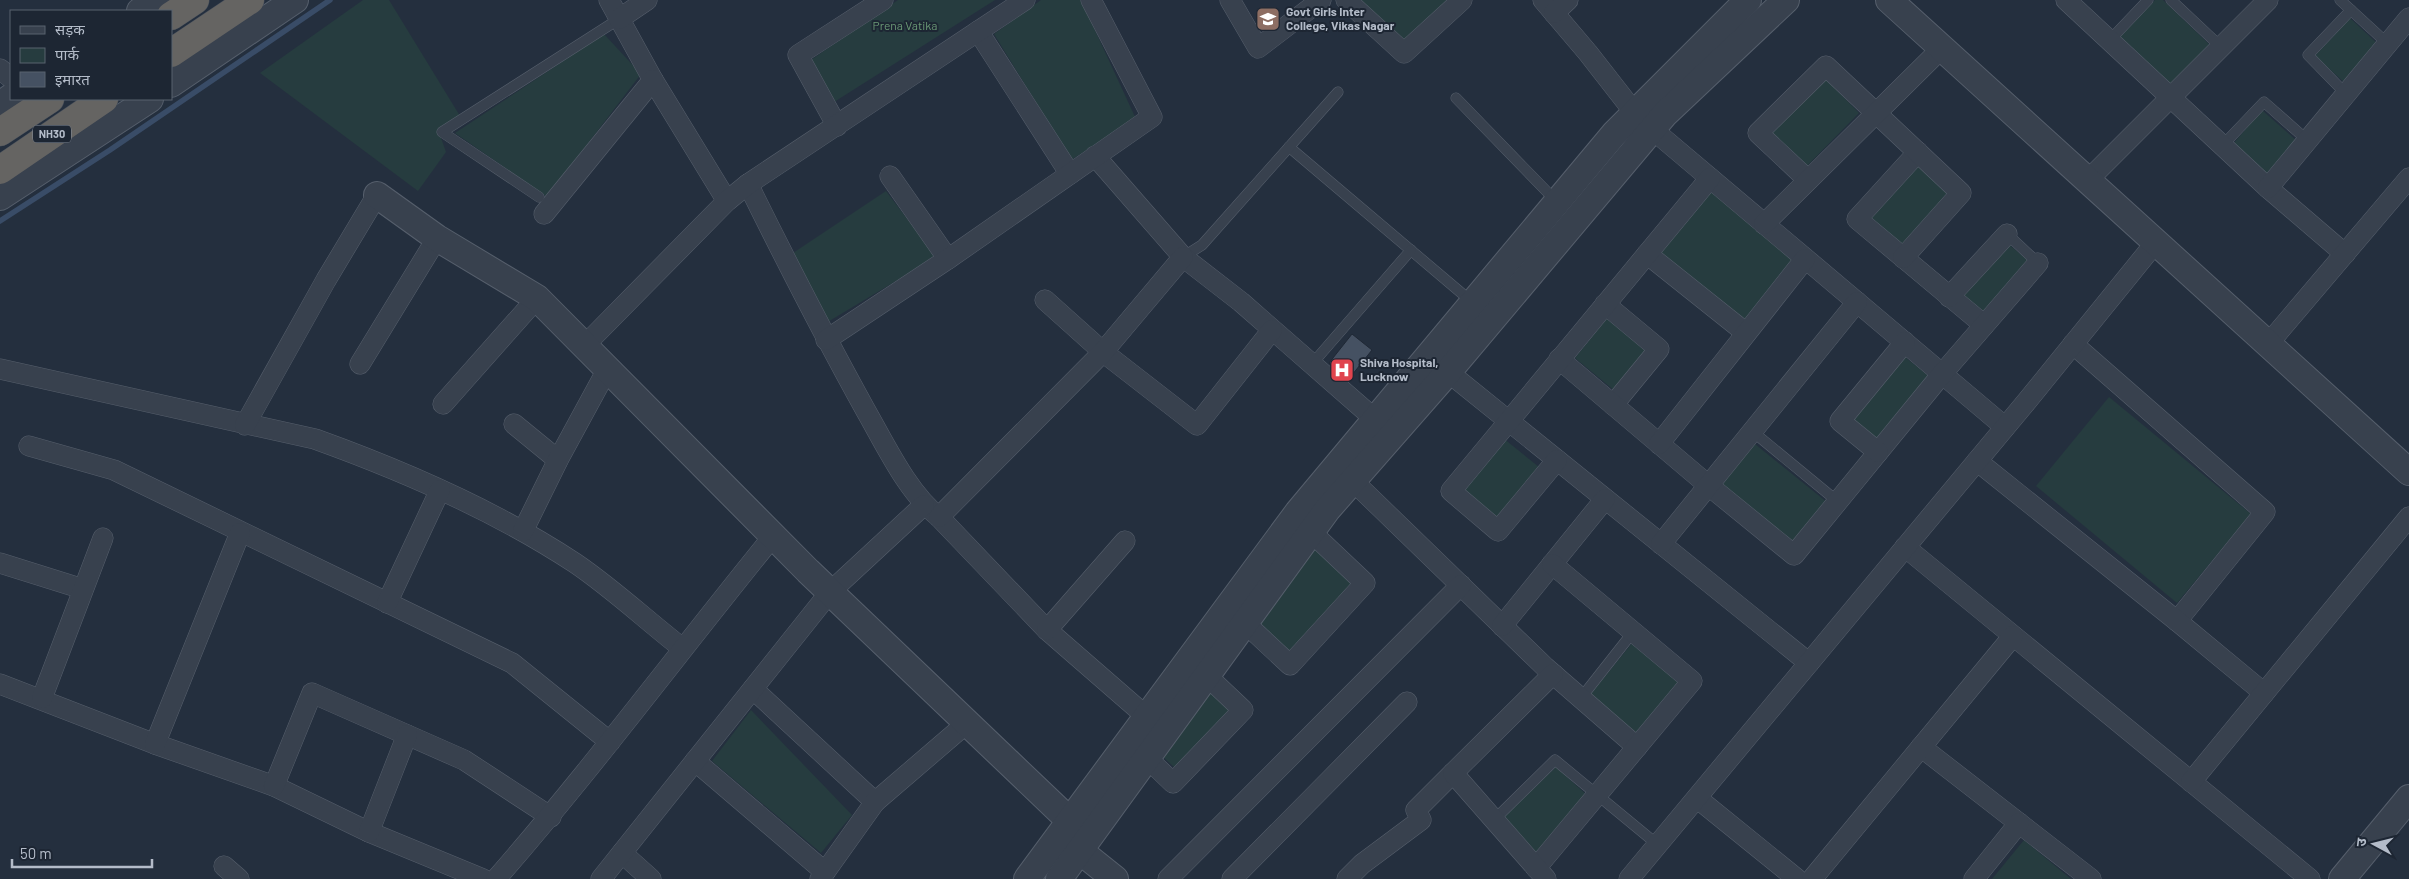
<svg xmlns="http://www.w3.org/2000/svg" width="2409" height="879" font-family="Barlow,'Noto Sans Devanagari',sans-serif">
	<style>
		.green { fill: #263c3f }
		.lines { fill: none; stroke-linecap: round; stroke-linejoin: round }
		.stream { stroke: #394c67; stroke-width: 5.5 }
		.building { fill: #455162; stroke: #1f2835 }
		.service-casing { stroke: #565f6c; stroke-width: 11 }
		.minor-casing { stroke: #565f6c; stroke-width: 21 }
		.tertiary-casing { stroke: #565f6c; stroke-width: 28 }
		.trunk-casing { stroke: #434c59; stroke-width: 29 }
		.service { stroke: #38414e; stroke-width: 10 }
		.minor { stroke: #38414e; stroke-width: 20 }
		.tertiary { stroke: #38414e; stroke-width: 26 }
		.trunk { stroke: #656462; stroke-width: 28 }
		.labels { text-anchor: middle; stroke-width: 4; stroke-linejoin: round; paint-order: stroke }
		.shield { fill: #1d2633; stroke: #878f9c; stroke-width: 1 }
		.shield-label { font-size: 11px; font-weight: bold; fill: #b4bcc9 }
		.poi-label { font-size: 12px; font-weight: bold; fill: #b4bcc9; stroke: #1d2633; text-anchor: start }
		.park-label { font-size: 12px; fill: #6b9a76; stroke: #1d2633 }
	</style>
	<rect width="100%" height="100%" fill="#242f3e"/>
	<!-- green -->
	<g class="green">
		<polygon points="363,0 389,0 460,116 441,126 439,132 446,152 418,191 260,73"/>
		<polygon points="898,0 995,0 831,104 808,62"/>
		<polygon points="1041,0 1081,0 1136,119 1071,160 994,34"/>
		<polygon points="1353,0 1448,0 1400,44"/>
		<polygon points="2155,0 2163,0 2212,47 2172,89 2118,39"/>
		<polygon points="2350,18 2381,47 2346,84 2315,56"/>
		<polygon points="604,34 641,74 547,197 455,133"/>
		<polygon points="1823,76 1859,113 1804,169 1767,133"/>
		<polygon points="2262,110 2297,141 2267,174 2233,144"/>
		<polygon points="1917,162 1952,194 1904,248 1869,217"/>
		<polygon points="1710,190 1795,259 1745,322 1659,253"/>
		<polygon points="886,191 936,257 826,323 793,253"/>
		<polygon points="2006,242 2032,264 1985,318 1960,296"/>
		<polygon points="1608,317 1648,350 1615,391 1575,358"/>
		<polygon points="1901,354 1930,377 1879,441 1851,419"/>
		<polygon points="2109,397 2251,514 2177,603 2036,486"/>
		<polygon points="1503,438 1539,467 1498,520 1461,491"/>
		<polygon points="1755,444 1828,503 1795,544 1722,484"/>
		<polygon points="1314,548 1355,583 1290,653 1259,622"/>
		<polygon points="1633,642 1681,681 1637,735 1589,696"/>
		<polygon points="1212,691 1230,710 1175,768 1163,757"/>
		<polygon points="751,710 852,815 821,853 712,761"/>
		<polygon points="1556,767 1589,797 1536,858 1501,820"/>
		<polygon points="2024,840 2071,879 1992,879"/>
	</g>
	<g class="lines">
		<!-- stream -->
		<polyline class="stream" points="0,221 110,150 330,0"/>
	</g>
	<!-- building -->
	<polygon class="building" points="1352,334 1372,350 1348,380 1329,363"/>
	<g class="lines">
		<!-- service casing -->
		<g class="service-casing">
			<g id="service">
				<polyline points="2171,0 2221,47"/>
				<polyline points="2340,0 2388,44"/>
				<polyline points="2110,40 2148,0"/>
				<polyline points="2346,94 2308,55 2351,10"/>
				<polyline points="1456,98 1556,201"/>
				<polyline points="2222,146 2264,102 2307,140"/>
				<polyline points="1289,147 1472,302"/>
				<polyline points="539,197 442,132 619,19"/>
				<polyline points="2007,234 2038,263"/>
				<polyline points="1183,257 1202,245 1338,92"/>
				<polyline points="1312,364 1411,250"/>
				<polyline points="1752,431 1837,501"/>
				<polyline points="1581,698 1633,632"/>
				<polyline points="1494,820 1555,760 1658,845"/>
			</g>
		</g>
		<!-- minor casing -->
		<g class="minor-casing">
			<g id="minor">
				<polyline points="609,0 653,80 727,201"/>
				<polyline points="1230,0 1258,48 1321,0"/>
				<polyline points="1346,0 1404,53 1462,0"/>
				<polyline points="1543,0 1588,53 1634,112 1652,129 2005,427"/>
				<polyline points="2066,0 2268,188 2345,254"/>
				<polyline points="1554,13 1568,0"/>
				<polyline points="619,19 647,0"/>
				<polyline points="978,31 1070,174"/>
				<polyline points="0,69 11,78"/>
				<polyline points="837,126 798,55 883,0"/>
				<polyline points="1918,152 1857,219 1984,325"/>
				<polyline points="1095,156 1183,257 1241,302 1385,428"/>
				<polyline points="890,176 948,259"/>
				<polyline points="1808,180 1758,133 1826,66 1961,193 1903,258"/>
				<polyline points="2088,180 2268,0"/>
				<path d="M748,184C786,261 825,337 866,411C886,446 908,493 939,517L1047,630L1147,717"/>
				<polyline points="2268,188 2409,18"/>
				<polyline points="544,214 653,80"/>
				<polyline points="1764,224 1942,48"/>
				<polyline points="1647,254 1746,333"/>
				<polyline points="1949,297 2007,234"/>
				<polyline points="1045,300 1103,352 1197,425 1272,330"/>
				<polyline points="1605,304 1659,349 1613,405"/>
				<polyline points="826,340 948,259 1152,117 1091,0"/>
				<polyline points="2073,344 2265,512 2177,621"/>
				<polyline points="2268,344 2409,178"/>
				<polyline points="585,345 727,201 748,184 1025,0"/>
				<polyline points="1559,359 1708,485 1794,555 1942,374 2038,263"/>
				<polyline points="360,364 437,238"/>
				<path d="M0,369L315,439C404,471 496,511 575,563C612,588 646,620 682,648"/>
				<polyline points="1448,372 1809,663"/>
				<polyline points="443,404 537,298"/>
				<polyline points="514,424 558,460"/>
				<polyline points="245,425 326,280 377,195"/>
				<polyline points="1659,444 1805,259"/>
				<polyline points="29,446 114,470 512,663 610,742"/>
				<polyline points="1878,452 1840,421 1905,342"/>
				<polyline points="1557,460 1498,531 1451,491 1710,178"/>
				<polyline points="1977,461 2177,621 2264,693"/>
				<polyline points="1353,481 1545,667 1637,747"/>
				<polyline points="939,517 1103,352 1183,257"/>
				<polyline points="523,531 558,460 608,368"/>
				<polyline points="1661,544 1857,302"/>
				<polyline points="1905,547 2310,879"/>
				<polyline points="0,563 83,589"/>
				<polyline points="387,603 440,490"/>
				<polyline points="1245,623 1290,665 1365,583 1311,532"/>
				<polyline points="1502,626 1605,499"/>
				<polyline points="1047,630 1125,541"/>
				<polyline points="0,684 155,744 274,786 369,832 483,879"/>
				<polyline points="753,689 875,802"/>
				<polyline points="42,698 103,538"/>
				<polyline points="155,744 240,533"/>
				<polyline points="1921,747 2091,879"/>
				<polyline points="1147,758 1173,783 1243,710 1206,675"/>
				<polyline points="695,761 825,872"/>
				<polyline points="2191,782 2409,517"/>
				<polyline points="274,786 312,693 464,760 551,817"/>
				<polyline points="1697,798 1797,879"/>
				<polyline points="369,832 407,735"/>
				<polyline points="622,853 651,879"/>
				<polyline points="224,866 239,879"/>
				<polyline points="1536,868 1692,681 1552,564"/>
				<path d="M496,879C593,768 681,649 774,535"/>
				<polyline points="601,879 830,592 924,505"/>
				<polyline points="820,879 875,802 967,723"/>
				<polyline points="1168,879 1461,585"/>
				<polyline points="1232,879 1407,702"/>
				<polyline points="1347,879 1362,864 1421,820 1416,810 1453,773"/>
				<polyline points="1546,879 1453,773 1553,674"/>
				<polyline points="1629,879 2027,401 2156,242"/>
				<polyline points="1812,879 2013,636"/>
				<polyline points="1974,879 2019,823"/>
			</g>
		</g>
		<!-- tertiary casing -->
		<g class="tertiary-casing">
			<g id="tertiary">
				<polyline points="1889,0 2409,472"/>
				<polyline points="140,11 157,0"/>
				<polyline points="171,84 295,0"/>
				<polyline points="0,105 11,97"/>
				<polyline points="377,195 437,238 537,298 808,571 1070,821 1080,851 1115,879"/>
				<polyline points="0,197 150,99"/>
				<polyline points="1027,879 1298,512 1614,134 1748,0"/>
				<polyline points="1059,879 1327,510 1448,372 1665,114 1786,0"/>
				<polyline points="2342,879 2409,798"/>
			</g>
		</g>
		<!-- trunk casing -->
		<g class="trunk-casing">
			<g id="trunk">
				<polyline points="171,16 195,0"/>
				<polyline points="171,53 250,0"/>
				<polyline points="0,132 50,99"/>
				<polyline points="0,170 104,99"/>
			</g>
		</g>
		<!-- service -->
		<use href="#service" class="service"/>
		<!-- minor -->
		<use href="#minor" class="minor"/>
		<!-- tertiary -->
		<use href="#tertiary" class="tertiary"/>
		<!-- trunk -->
		<use href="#trunk" class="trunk"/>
	</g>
	<!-- icons -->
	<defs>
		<g id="university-square" transform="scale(1.25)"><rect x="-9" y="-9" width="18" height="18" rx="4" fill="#8d6e63" stroke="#1d2633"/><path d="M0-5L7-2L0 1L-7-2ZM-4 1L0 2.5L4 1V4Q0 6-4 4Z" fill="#fff"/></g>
		<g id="hospital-square" transform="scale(1.25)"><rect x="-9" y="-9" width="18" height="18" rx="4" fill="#e0444e" stroke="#1d2633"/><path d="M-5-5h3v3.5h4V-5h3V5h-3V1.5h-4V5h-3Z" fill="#fff"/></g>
	</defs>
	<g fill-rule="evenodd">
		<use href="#university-square" x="1268" y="19"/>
		<use href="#hospital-square" x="1342" y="370"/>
	</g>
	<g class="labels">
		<!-- shield labels -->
		<rect class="shield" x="33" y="125.5" width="38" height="17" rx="4"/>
		<g class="shield-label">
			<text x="52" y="138">NH30</text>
		</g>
		<!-- poi labels -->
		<g class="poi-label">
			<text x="1286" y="16">Govt Girls Inter<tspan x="1286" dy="14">College, Vikas Nagar</tspan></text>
			<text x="1360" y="367">Shiva Hospital,<tspan x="1360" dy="14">Lucknow</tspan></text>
		</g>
		<!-- park labels -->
		<g class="park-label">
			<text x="905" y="30">Prena Vatika</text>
		</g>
	</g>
	<!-- legend -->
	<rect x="10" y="10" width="162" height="90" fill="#1d2633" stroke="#59626f"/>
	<rect x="20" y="26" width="25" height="8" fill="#38414e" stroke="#59626f"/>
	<text x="55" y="35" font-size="15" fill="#b4bcc9">सड़क</text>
	<rect x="20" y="48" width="25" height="15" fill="#263c3f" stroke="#59626f"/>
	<text x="55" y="60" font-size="15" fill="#b4bcc9">पार्क</text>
	<rect x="20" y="72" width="25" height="15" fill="#455162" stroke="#59626f"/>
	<text x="55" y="85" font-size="15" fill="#b4bcc9">इमारत</text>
	<!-- north arrow -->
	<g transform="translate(2374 844) rotate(277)" stroke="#1d2633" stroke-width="4" paint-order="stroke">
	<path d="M0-4L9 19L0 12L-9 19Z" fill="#b4bcc9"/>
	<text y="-8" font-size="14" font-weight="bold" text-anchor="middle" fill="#b4bcc9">उ</text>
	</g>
	<!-- scale -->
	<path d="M12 859v8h140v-8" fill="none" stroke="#b4bcc9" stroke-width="2.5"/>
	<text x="20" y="859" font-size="15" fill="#b4bcc9" stroke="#1d2633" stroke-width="4" paint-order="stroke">50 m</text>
</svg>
